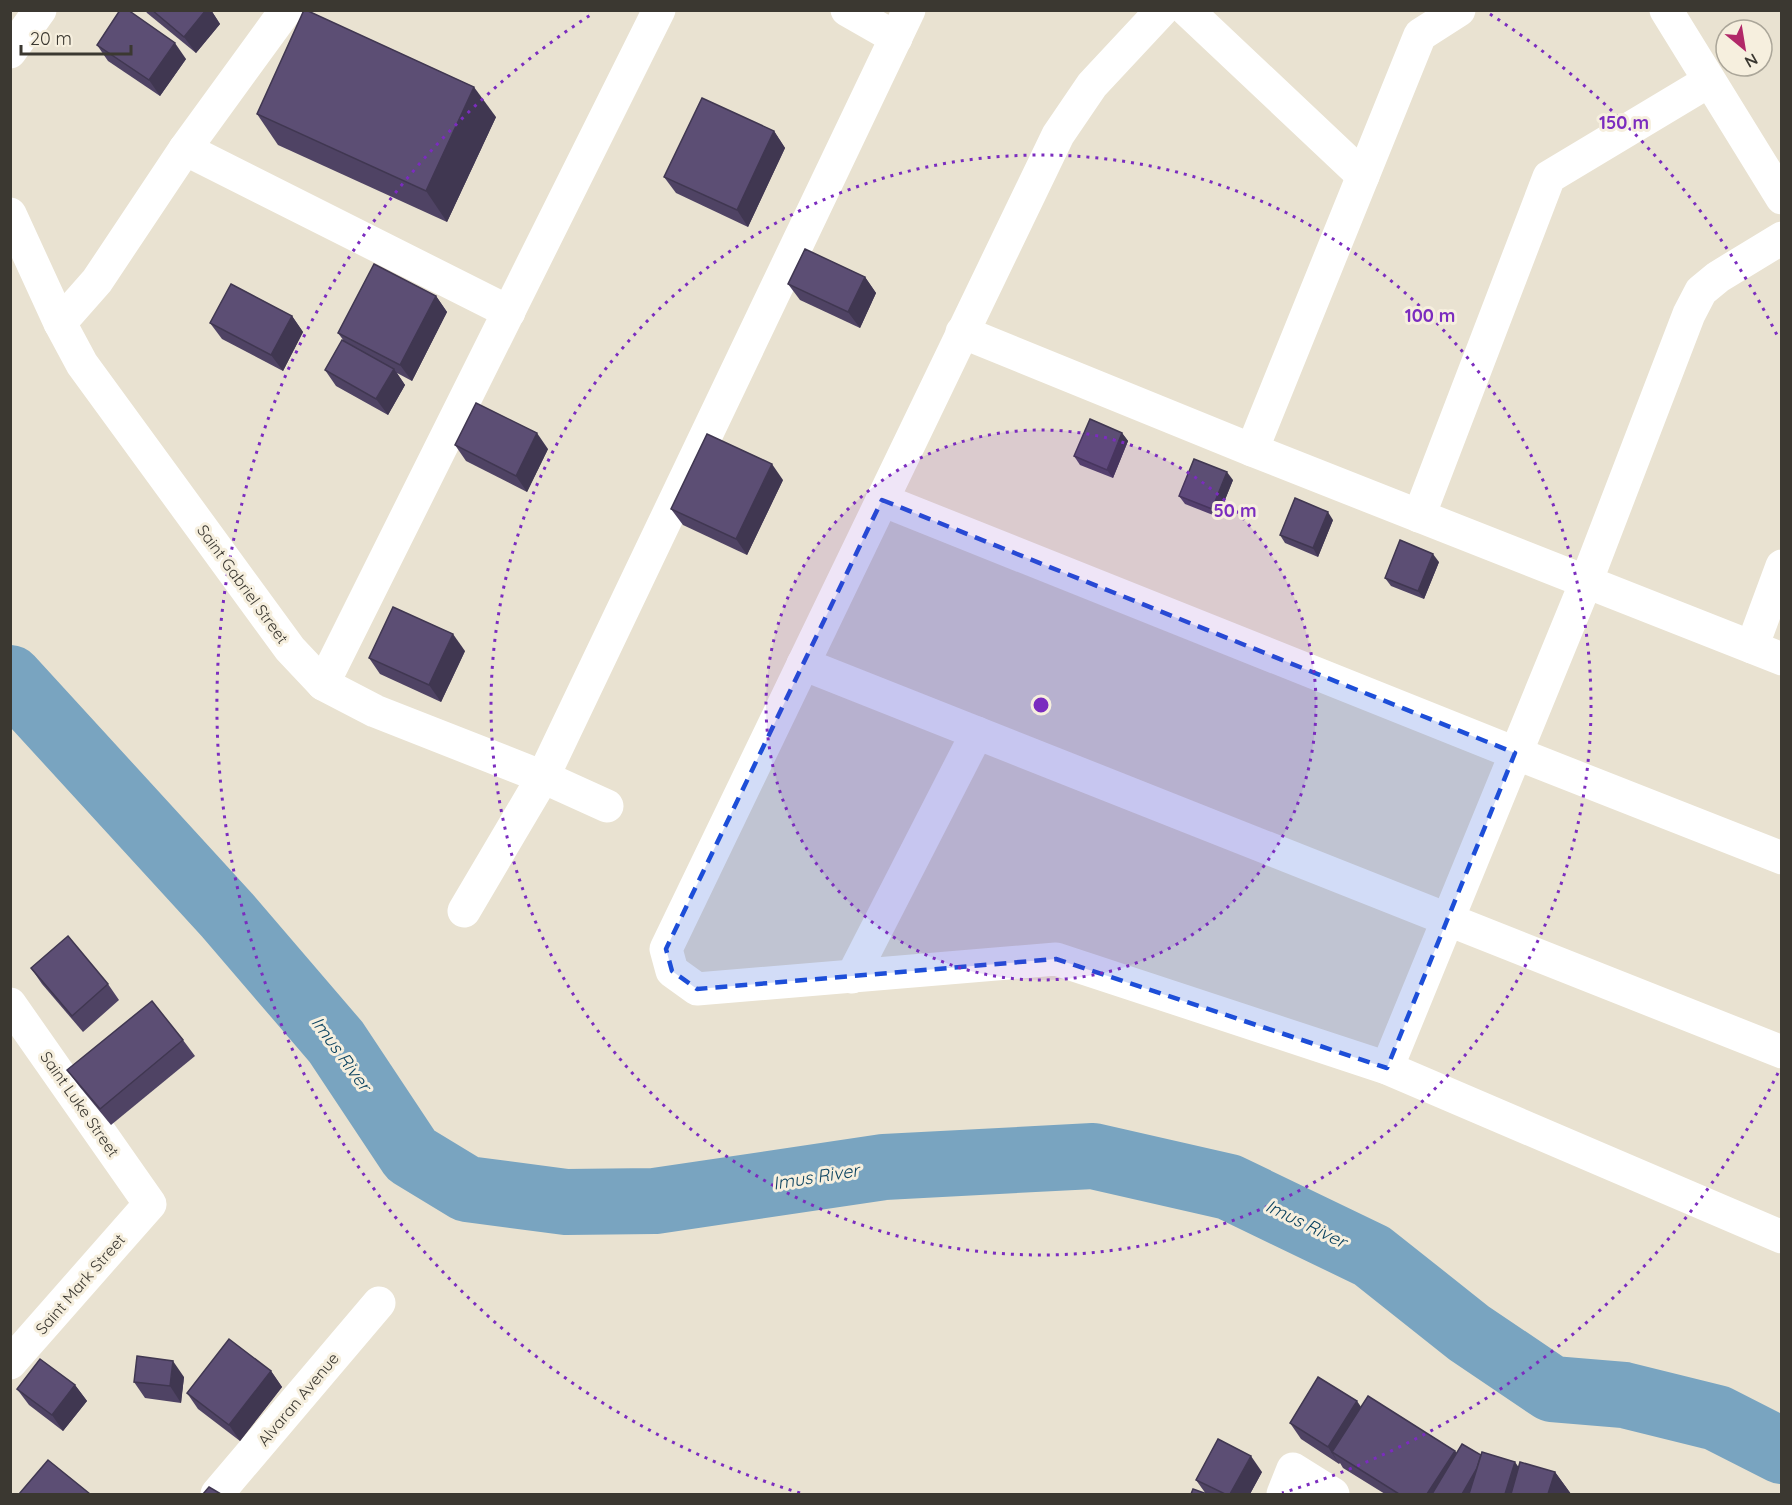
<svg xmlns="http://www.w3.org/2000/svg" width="1792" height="1505" font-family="Quicksand,sans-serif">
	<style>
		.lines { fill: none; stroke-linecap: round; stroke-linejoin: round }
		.river { stroke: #79a4c0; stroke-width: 66 }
		.minor { stroke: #fff; stroke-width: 33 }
		.wall { fill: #4f4364 }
		.shaded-wall { fill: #403751 }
		.building { fill: #5c4e74; stroke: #403751; stroke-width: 1.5 }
		.marked { fill: #1d4ed8; fill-opacity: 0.2; stroke: #1d4ed8; stroke-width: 4.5; stroke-dasharray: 12 8; stroke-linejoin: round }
		.ring { fill: none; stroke: #7b2cbf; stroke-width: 3; stroke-dasharray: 3 6 }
		.labels { text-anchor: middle; stroke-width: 6; stroke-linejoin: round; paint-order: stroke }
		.street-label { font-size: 16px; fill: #3b3831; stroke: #f6efde }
		.water-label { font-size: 18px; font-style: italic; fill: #0b4360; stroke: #f6efde }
		.centre { fill: #7b2cbf; stroke: #f6efde; stroke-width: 3 }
		.ring-label { font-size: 18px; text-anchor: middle; font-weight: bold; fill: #7b2cbf; stroke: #f6efde; stroke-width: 6; stroke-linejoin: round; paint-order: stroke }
	</style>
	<rect width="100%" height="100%" fill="#e9e2d1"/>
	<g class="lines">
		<!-- river -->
		<polyline class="river" points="10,678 227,915 336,1042 411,1155 467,1189 566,1202 655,1201 884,1167 1093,1156 1229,1187 1372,1256 1469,1333 1552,1389 1624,1395 1717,1418 1782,1451"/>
		<!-- minor -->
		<g class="minor">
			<polyline points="847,10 896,38"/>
			<polyline points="1162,10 1092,85 1058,135 666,949 672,971 697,989 1056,959 1387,1068 1782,1237"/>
			<polyline points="1187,10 1363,176"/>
			<polyline points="1666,10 1782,198"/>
			<polyline points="10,52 40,10"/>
			<polyline points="185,149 509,312"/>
			<polyline points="10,214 60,323 82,364 290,649 323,684 375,711 543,777 607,806"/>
			<polyline points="60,323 97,281 185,149 286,10"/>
			<polyline points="962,332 1252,450 1782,659"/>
			<polyline points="1252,450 1420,35 1459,10"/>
			<polyline points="882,500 1515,753 1782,858"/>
			<polyline points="1419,516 1549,177 1709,81"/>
			<polyline points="1752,647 1782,566"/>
			<polyline points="803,664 1782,1052"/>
			<polyline points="323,684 659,10"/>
			<polyline points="464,911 543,777 909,10"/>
			<polyline points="852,977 977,733"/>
			<polyline points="10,1004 150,1204 10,1363"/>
			<polyline points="1387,1068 1586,582 1689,314 1701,291 1718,277 1782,238"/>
			<polyline points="217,1494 379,1303"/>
			<polyline points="1283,1494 1293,1469 1333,1494"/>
		</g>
	</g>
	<!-- wall -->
	<g class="wall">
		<polygon points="145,10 211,10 220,24 196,53 147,13"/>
		<polygon points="97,45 186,59 160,96 108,61"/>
		<polygon points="257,114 496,117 447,222 278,145"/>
		<polygon points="774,131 785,148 748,227 676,193 664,177"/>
		<polygon points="865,277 876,293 860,328 800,300 788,284"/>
		<polygon points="436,296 447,312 412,381 397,373 405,385 388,415 336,386 325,370 344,341 338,333"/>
		<polygon points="292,316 303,332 283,371 222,339 210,323"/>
		<polygon points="1122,433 1128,441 1113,478 1080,465 1074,456"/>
		<polygon points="455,445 548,449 527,492 466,461"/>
		<polygon points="783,480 747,555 683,525 671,509"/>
		<polygon points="1233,480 1218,517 1185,504 1179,496"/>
		<polygon points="1333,520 1318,557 1285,543 1280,535"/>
		<polygon points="1439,562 1424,599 1391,586 1385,578"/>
		<polygon points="465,651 441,702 380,674 369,658"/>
		<polygon points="31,968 108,984 119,1000 83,1032 42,984"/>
		<polygon points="183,1040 195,1056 111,1125 79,1086 67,1070"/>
		<polygon points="271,1371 282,1387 240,1441 198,1409 187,1393"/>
		<polygon points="184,1377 181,1403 145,1398 134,1382"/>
		<polygon points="75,1385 87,1401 63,1431 29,1405 17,1389"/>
		<polygon points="1361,1407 1455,1451 1457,1454 1481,1455 1519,1467 1555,1472 1571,1494 1385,1494 1343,1468 1340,1463 1339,1464 1301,1439 1290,1423"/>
		<polygon points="1262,1472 1250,1494 1191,1494 1206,1494 1196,1480"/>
	</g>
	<!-- shaded-wall -->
	<g class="shaded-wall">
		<polygon points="206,10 211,10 220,24 196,53 184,37"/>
		<polygon points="175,43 186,59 160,96 149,80"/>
		<polygon points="474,87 496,117 447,222 426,191"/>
		<polygon points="774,131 785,148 748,227 737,210"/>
		<polygon points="865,277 876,293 860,328 848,312"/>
		<polygon points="436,296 447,312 412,381 400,365"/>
		<polygon points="292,316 303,332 283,371 271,355"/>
		<polygon points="394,369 405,385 388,415 376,399"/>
		<polygon points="537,433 548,449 527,492 516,476"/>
		<polygon points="1122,433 1128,441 1113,478 1107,470"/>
		<polygon points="772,464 783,480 747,555 736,539"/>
		<polygon points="1227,472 1233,480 1218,517 1212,509"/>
		<polygon points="1328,512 1333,520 1318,557 1313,548"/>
		<polygon points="1433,554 1439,562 1424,599 1418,591"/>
		<polygon points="453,634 465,651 441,702 429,685"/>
		<polygon points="173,1361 184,1377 181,1403 170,1386"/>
		<polygon points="271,1371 282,1387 240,1441 229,1425"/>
		<polygon points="75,1385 87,1401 63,1431 52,1415"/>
		<polygon points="1357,1401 1368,1417 1332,1452 1339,1464 1328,1447"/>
		<polygon points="1455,1451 1466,1467 1449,1494 1427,1494"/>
		<polygon points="1251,1456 1262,1472 1250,1494 1230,1494"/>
		<polygon points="1484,1457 1483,1494 1462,1494"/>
		<polygon points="1515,1462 1532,1486 1529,1494 1505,1494"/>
		<polygon points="1555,1472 1571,1494 1548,1494"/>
	</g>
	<!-- building -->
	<g class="building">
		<polygon points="120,10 128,10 175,43 149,80 97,45"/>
		<polygon points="152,10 206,10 184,37"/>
		<polygon points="304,10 306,10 474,87 426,191 257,114"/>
		<polygon points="702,98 774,131 737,210 664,177"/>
		<polygon points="805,249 865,277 848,312 788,284"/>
		<polygon points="374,264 436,296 400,365 338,333"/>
		<polygon points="231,284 292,316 271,355 210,323"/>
		<polygon points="342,340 394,369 376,399 325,370"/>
		<polygon points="476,403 537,433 516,476 455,445"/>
		<polygon points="1090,419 1122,433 1107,470 1074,456"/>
		<polygon points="707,434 772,464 736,539 671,509"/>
		<polygon points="1194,459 1227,472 1212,509 1179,496"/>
		<polygon points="1295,498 1328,512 1313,548 1280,535"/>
		<polygon points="1400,540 1433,554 1418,591 1385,578"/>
		<polygon points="393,607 453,634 429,685 369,658"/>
		<polygon points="68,936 108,984 72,1016 31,968"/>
		<polygon points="152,1001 183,1040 100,1109 67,1070"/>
		<polygon points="229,1339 271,1371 229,1425 187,1393"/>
		<polygon points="137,1356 173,1361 170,1386 134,1382"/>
		<polygon points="40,1359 75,1385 52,1415 17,1389"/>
		<polygon points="1318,1377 1357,1401 1328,1447 1290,1423"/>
		<polygon points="1368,1396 1455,1451 1427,1494 1399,1494 1332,1452"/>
		<polygon points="1218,1439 1251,1456 1230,1494 1225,1494 1196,1480"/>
		<polygon points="1462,1444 1481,1455 1477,1468 1462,1494 1432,1494"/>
		<polygon points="1482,1452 1515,1462 1505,1494 1469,1494"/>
		<polygon points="48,1460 90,1494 19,1494"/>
		<polygon points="1520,1462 1555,1472 1548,1494 1511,1494"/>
		<polygon points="209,1487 221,1494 203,1494"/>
		<polygon points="1193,1489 1207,1494 1191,1494"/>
	</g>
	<!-- marked area -->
	<path class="marked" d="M882,500L1515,753L1387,1068L1056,959L697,989L672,971L666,949Z"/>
	<!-- distance rings -->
	<circle cx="1041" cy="705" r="275" fill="#7b2cbf" fill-opacity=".12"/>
	<g class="ring">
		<circle cx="1041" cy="705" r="275"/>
		<circle cx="1041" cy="705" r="550"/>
		<path d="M1778 1073A824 824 0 0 1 1282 1493M800 1493A824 824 0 0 1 592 14M1490 14A824 824 0 0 1 1778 337"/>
	</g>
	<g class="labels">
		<!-- street labels -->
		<g class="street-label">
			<text transform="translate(243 584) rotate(54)" y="6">Saint Gabriel Street</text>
			<text transform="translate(80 1104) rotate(55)" y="6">Saint Luke Street</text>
			<text transform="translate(80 1284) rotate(-49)" y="6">Saint Mark Street</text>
			<text transform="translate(298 1399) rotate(-50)" y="6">Alvaran Avenue</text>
		</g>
		<!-- water labels -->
		<g class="water-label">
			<text transform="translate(341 1054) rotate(54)" y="6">Imus River</text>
			<text transform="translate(816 1177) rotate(-9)" y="6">Imus River</text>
			<text transform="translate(1306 1224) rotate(26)" y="6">Imus River</text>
		</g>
	</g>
	<circle cx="1041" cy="705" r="9" class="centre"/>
	<g class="ring-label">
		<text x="1624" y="129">150 m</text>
		<text x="1430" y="322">100 m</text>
		<text x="1235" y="517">50 m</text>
	</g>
	<!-- border -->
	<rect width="1792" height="1505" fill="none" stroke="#3b3831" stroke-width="24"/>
	<!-- north arrow -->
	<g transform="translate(1744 48) rotate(150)"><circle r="28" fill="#f6efde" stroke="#aba699" stroke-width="1.5"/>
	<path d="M0-4.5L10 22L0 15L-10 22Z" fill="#b12868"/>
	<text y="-9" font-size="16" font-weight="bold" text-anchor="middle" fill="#3b3831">N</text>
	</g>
	<!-- scale -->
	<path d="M21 45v9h110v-9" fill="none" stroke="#3b3831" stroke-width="3"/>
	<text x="30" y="45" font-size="18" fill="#3b3831" stroke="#f6efde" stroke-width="4.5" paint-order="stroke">20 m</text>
</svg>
